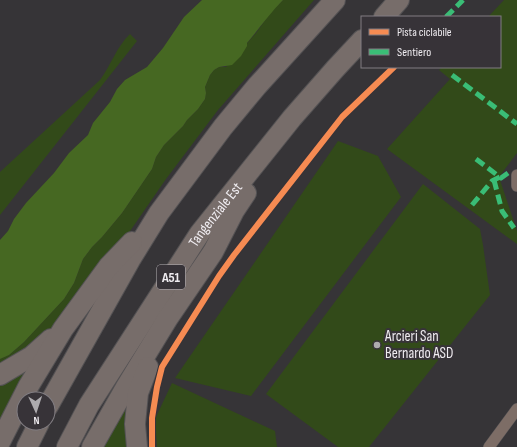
<svg xmlns="http://www.w3.org/2000/svg" width="517" height="447" font-family="'Sofia Sans Condensed',sans-serif">
	<style>
		.green { fill: #324a19 }
		.forest { fill: #466822 }
		.lines { fill: none; stroke-linecap: round; stroke-linejoin: round }
		.minor-casing { stroke: #545254; stroke-width: 12 }
		.motorway-casing { stroke: #545254; stroke-width: 22 }
		.minor { stroke: #7d6d66; stroke-width: 11 }
		.motorway { stroke: #776d6a; stroke-width: 20 }
		.quiet { stroke: #3abd76; stroke-width: 5; stroke-dasharray: 10 5; stroke-linecap: butt }
		.cycleway-casing { stroke: #373338; stroke-width: 8 }
		.cycleway { stroke: #f68b52; stroke-width: 6 }
		.poi-dot { fill: #aeacaf; stroke: #373338; stroke-width: 1.5 }
		.labels { text-anchor: middle; stroke-width: 4; stroke-linejoin: round; paint-order: stroke }
		.shield { fill: #373338; stroke: #b8b4b9; stroke-width: 1 }
		.shield-label { font-size: 14px; font-weight: bold; fill: #efecf0 }
		.street-label { font-size: 15px; fill: #efecf0; stroke: #373338 }
		.poi-label { font-size: 15px; fill: #efecf0; stroke: #373338; text-anchor: start }
	</style>
	<rect width="100%" height="100%" fill="#363437"/>
	<!-- green -->
	<g class="green">
		<polygon points="283,0 314,0 218,110 166,179 128,234 53,327 16,359 0,367 0,359 9,355 24,342 64,299 74,283 83,259 92,247 102,237 122,213 152,169 156,157 164,145 183,126 187,120 198,109 205,99 206,93 205,87 210,75 214,70 219,67 226,67 256,33 271,12"/>
		<polygon points="504,0 517,0 517,153 499,177 517,231 517,244 387,149 450,79 439,70 442,67 500,67 500,17 488,17"/>
		<path d="M130,34L137,41L0,215V172L100,80C111,65 117,46 130,34Z"/>
		<polygon points="338,141 378,156 401,197 251,396 175,378"/>
		<polygon points="423,184 480,229 483,245 490,295 369,447 338,447 266,394"/>
		<polygon points="29,366 0,434 0,383"/>
		<polygon points="141,374 134,447 101,447"/>
		<polygon points="172,383 275,431 277,447 157,447 155,419"/>
	</g>
	<!-- forest -->
	<path class="forest" d="M202,0H283C269,14 259,29 247,43V46L241,56L232,65L219,67L214,70L210,75L205,87L206,93L205,99L198,109L187,120L183,126L164,145L156,157L152,169L122,213L102,237L92,247L83,259L74,283L64,299L24,342L9,355L0,359V240L8,231L14,219L26,203L54,173L69,153L88,135L93,123L110,102L117,89L125,80L147,67L163,48L184,17Z"/>
	<g class="lines">
		<!-- minor casing -->
		<g class="minor-casing">
			<g id="minor">
				<polyline points="517,175 517,186"/>
				<polyline points="489,447 517,409"/>
			</g>
		</g>
		<!-- motorway casing -->
		<g class="motorway-casing">
			<g id="motorway">
				<polyline points="384,17 399,0"/>
				<polyline points="0,375 32,356 51,339"/>
				<polyline points="48,406 130,260 159,213 223,127 257,86 335,0"/>
				<polyline points="0,442 28,387 63,329 109,266 132,242"/>
				<polyline points="27,447 39,423"/>
				<path id="s1" d="M67,447L89,405L200,233L292,118L335,69L362,40"/>
				<polyline points="92,447 126,387 168,318 213,252 234,211 246,193"/>
				<polyline points="137,447 135,424 138,393 148,367"/>
			</g>
		</g>
		<!-- minor -->
		<use href="#minor" class="minor"/>
		<!-- motorway -->
		<use href="#motorway" class="motorway"/>
		<!-- quiet -->
		<g class="quiet">
			<polyline points="446,17 463,0"/>
			<polyline points="452,75 517,124"/>
			<polyline points="476,159 501,178 508,173"/>
			<polyline points="494,180 502,211 514,228"/>
			<polyline points="472,205 492,181 500,177"/>
		</g>
		<!-- cycleway casing -->
		<g class="cycleway-casing">
			<polyline id="cycleway" points="152,447 152,418 157,387 162,367 219,276 234,255 342,117 394,67"/>
		</g>
		<!-- cycleway -->
		<use href="#cycleway" class="cycleway"/>
	</g>
	<!-- markers -->
	<circle class="poi-dot" cx="377" cy="345" r="4"/>
	<g class="labels">
		<!-- shield labels -->
		<rect class="shield" x="157" y="265" width="28" height="24" rx="3"/>
		<g class="shield-label">
			<text x="171" y="282">A51</text>
		</g>
		<!-- street labels -->
		<g class="street-label">
			<text dy="5" stroke="none"><textPath href="#s1" startOffset="276">Tangenziale Est</textPath></text>
		</g>
		<!-- poi labels -->
		<g class="poi-label">
			<text x="385" y="341">Arcieri San<tspan x="385" dy="17">Bernardo ASD</tspan></text>
		</g>
	</g>
	<!-- legend -->
	<rect x="361" y="16" width="140" height="52" fill="#373338" stroke="#817d82"/>
	<rect x="369" y="29" width="20" height="6" fill="#f68b52" stroke="#817d82"/>
	<text x="397" y="36" font-size="12" fill="#efecf0">Pista ciclabile</text>
	<rect x="369" y="49" width="20" height="6" fill="#3abd76" stroke="#817d82"/>
	<text x="397" y="56" font-size="12" fill="#efecf0">Sentiero</text>
	<!-- north arrow -->
	<g transform="translate(36 411) rotate(177)"><circle r="19" fill="#373338" stroke="#817d82"/>
	<path d="M0-3L7 15L0 10L-7 15Z" fill="#aeacaf"/>
	<text y="-6" font-size="11" font-weight="bold" text-anchor="middle" fill="#efecf0">N</text>
	</g>
</svg>
